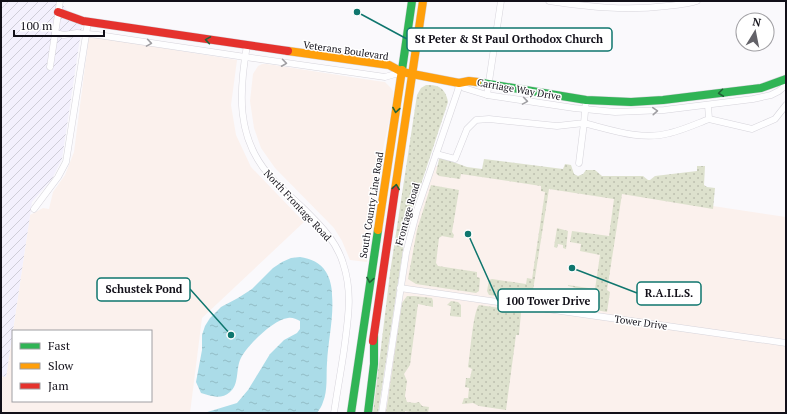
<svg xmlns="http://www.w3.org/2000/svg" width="787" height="414" font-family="'PT Serif',serif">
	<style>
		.commercial { fill: #fbf1ed }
		.industrial { fill: url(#industrial-furrows) }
		.grass { fill: url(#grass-dots) }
		.water { fill: url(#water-ripples) }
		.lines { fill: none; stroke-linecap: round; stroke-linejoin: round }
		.street-casing { stroke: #d6d4db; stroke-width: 7 }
		.fast-casing { stroke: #d6d4db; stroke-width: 9 }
		.slow-casing { stroke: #d6d4db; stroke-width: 9 }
		.jam-casing { stroke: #d6d4db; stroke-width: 9 }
		.street { stroke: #fefeff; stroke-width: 6 }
		.fast { stroke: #30b455; stroke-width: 8 }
		.slow { stroke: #ff9f0a; stroke-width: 8 }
		.jam { stroke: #e5322d; stroke-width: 8 }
		.oneway { stroke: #216237 }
		.oneway2 { stroke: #a09fa3 }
		.labels { text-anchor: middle; stroke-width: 3; stroke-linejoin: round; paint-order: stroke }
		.street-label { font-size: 10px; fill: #121019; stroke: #fff }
		.leader { fill: none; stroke: #0f766e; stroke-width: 1.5 }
		.callout-dot { fill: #0f766e; stroke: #fff; stroke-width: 1.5 }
		.callout { fill: #fff; stroke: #0f766e; stroke-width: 1.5 }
		.callout-label { font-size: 11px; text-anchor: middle; font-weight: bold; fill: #121019 }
	</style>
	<defs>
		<pattern id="industrial-furrows" width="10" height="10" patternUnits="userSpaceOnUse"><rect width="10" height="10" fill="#f3f0fd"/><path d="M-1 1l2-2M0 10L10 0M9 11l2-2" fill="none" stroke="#cfcdd8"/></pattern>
		<pattern id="grass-dots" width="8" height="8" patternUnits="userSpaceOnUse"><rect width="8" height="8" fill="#dde1cd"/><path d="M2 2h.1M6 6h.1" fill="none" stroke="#bdc0af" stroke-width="1.8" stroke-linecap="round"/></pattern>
		<pattern id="water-ripples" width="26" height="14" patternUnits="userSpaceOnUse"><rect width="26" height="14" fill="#abdce8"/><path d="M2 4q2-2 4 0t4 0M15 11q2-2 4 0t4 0" fill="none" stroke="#92bcc6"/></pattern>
	</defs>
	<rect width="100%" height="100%" fill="#faf9fc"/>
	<!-- commercial -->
	<g class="commercial">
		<polygon points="89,36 237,60 231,105 236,135 251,167 304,222 202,318 190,413 1,413 1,376 6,377 13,332 13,401 151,401 151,331 13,331 30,215 43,208 49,209 53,192 65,175 74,152"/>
		<polygon points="262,64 267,64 377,81 385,82 390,87 393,91 393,104 380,162 367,262 350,260 342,241 334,228 275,168 261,148 254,128 250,101 253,74 258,66"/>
		<polygon points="435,166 461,168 786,217 786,413 385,413 401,303 412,238 424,198"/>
	</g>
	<!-- industrial -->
	<polygon class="industrial" points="1,1 63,1 62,4 70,13 83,18 62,159 52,179 32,202 6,377 1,376"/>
	<!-- grass -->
	<g class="grass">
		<path d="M426,85C439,84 446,89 448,102L406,230L378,413H373L390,273L417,95L421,88Z"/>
		<path d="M442,158L467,167L482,169L484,159L563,169L565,164L571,165L574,174L578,176L583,174L586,170H595L602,176H643L648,180H650L655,176L697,171V166H705L704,185L707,187L715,188L713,209L622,194L607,290L610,292L607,312L584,308C579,296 587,290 568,286V285L595,289L600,255L580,251L581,244L570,242L572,231L609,236L614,199L549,189L533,290V300L489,295L487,291L489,280L492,279L526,284L527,278L532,279L545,192L541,191V186L461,174L460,179L439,176L436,173L439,159Z"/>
		<polygon points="431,185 459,190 452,232 454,235 453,238 442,236 439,238 436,263 438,266 477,272 477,277 480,278 479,291 476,293 416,284 408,279 417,230"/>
		<polygon points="557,228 568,231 566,249 563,248 563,245 558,244 557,248 554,247"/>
		<polygon points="407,296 414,296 432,298 433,301 433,307 418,304 410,365 404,374 407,381 405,396 407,402 415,403 419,402 422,406 429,407 428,413 414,413 405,411 405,413 386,413 402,303"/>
		<polygon points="451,301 458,302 461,305 461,317 450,316 451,306 447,305"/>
		<path d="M479,305L520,311L521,313L519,335H516L506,410L479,406L473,403L462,404L464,398H468L469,388L465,387L466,378H470L472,369L468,367C470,356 473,311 479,305Z"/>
	</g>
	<!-- water -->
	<path class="water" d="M300,257C311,259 320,262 326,272C330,278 332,288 332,295C334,317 328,341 327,363C326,376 328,390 323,402C322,406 319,410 317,413H204L237,403L248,390L270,354L284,340L297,333L300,329V321C296,319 292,317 288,318C274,319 245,347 240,360C236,370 239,385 230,392C221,400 211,396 201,393L196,382L202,350V335L205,326L210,318L221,307L238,298L252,289L273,268L282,262L291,258Z"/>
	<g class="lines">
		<!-- street casing -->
		<g class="street-casing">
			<g id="street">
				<path d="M549,1C590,7 625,11 667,6C677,5 688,4 697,1"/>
				<polyline points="55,33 64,35 77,33 98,35 245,57 385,77 402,72"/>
				<path d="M247,45C239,92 236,137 269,175C279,186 291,197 302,207C319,224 336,240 343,263C353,293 348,319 344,350C341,371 337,392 334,413"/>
				<polyline points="50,67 60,1"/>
				<polyline points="459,83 464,88 487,95 574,108 615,112 664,110 753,99 771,95 779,91 786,85"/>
				<polyline points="487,95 501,1"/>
				<polyline points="709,119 752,129 775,119 786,105"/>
				<polyline points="436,154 455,159 467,129 476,120 489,119 557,126 584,123 586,100"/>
				<path d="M579,163L584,123C612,130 642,141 670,133C683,130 696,124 709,119L708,105"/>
				<polyline points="34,209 58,177 66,162 88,22"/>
				<polyline points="400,288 786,343"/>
				<polyline points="382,413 406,253 417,210 458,90 459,83"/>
			</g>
		</g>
		<!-- fast casing -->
		<g class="fast-casing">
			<g id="fast">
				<polyline points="402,70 412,1"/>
				<polyline points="477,82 586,100 631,102 663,100 761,88 786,79"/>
				<polyline points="351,413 378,230"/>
				<polyline points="368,413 374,364 374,337"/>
			</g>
		</g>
		<!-- slow casing -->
		<g class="slow-casing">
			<g id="slow">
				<polyline points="288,51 389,65 402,72 459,83 469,81 477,82"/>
				<polyline points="395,190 423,1"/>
				<polyline points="378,230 402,70"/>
			</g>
		</g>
		<!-- jam casing -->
		<g class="jam-casing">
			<g id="jam">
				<polyline points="58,12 83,21 288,51"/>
				<polyline points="373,341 395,190"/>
			</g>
		</g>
		<!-- street -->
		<use href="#street" class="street"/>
		<!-- fast -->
		<use href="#fast" class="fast"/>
		<!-- slow -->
		<use href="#slow" class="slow"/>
		<!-- jam -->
		<use href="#jam" class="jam"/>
	</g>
	<!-- one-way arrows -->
	<defs><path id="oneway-chevron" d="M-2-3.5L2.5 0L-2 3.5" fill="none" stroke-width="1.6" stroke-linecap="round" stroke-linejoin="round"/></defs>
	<g class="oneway">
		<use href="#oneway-chevron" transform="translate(208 40) rotate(-171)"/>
		<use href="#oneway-chevron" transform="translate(721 93) rotate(173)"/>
		<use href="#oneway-chevron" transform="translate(396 110) rotate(99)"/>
		<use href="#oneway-chevron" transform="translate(396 187) rotate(-82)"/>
		<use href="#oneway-chevron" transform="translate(370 280) rotate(99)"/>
	</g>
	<g class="oneway2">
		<use href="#oneway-chevron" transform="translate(149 43) rotate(9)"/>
		<use href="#oneway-chevron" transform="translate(284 63) rotate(8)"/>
		<use href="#oneway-chevron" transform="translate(525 101) rotate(9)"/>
		<use href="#oneway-chevron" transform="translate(655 111) rotate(-4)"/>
	</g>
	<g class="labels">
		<!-- street labels -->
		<g class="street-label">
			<text transform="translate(346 50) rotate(8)" y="4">Veterans Boulevard</text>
			<text transform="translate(519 89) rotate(10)" y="4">Carriage Way Drive</text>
			<text transform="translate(298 205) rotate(47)" y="4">North Frontage Road</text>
			<text transform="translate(371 205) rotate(-81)" y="4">South County Line Road</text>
			<text transform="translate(407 214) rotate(-74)" y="4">Frontage Road</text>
			<text transform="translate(641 322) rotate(8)" y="4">Tower Drive</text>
		</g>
	</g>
	<!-- callouts -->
	<path class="leader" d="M357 12L407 39M231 335L190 289M572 268L637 293M468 234L498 301"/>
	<g class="callout-dot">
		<circle cx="357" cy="12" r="4"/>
		<circle cx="231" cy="335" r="4"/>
		<circle cx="572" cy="268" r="4"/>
		<circle cx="468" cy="234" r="4"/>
	</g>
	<g class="callout">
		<rect x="407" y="28" width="205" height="23" rx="4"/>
		<rect x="97" y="278" width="93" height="23" rx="4"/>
		<rect x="637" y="282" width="64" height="23" rx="4"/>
		<rect x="498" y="289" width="101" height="23" rx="4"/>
	</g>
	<g class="callout-label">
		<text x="509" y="43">St Peter &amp; St Paul Orthodox Church</text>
		<text x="144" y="293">Schustek Pond</text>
		<text x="669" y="297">R.A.I.L.S.</text>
		<text x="548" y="305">100 Tower Drive</text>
	</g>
	<!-- border -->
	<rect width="787" height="414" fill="none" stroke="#121019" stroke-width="4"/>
	<!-- legend -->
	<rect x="12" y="330" width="140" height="72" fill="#ffffff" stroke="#a09fa3"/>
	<rect x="20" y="343" width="20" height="6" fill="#30b455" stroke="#a09fa3"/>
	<text x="48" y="350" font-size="12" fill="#121019">Fast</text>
	<rect x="20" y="363" width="20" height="6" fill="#ff9f0a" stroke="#a09fa3"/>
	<text x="48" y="370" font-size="12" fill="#121019">Slow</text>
	<rect x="20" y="383" width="20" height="6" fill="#e5322d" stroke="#a09fa3"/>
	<text x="48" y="390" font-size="12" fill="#121019">Jam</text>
	<!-- north arrow -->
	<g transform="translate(755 32) rotate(10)"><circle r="19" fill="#ffffff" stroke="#a09fa3"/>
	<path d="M0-3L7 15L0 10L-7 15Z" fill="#636268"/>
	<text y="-6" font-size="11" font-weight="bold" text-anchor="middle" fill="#121019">N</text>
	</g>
	<!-- scale -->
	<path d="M14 30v6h90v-6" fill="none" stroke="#121019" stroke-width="2"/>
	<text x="20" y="30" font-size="12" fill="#121019" stroke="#ffffff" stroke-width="3" paint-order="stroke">100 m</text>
</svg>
